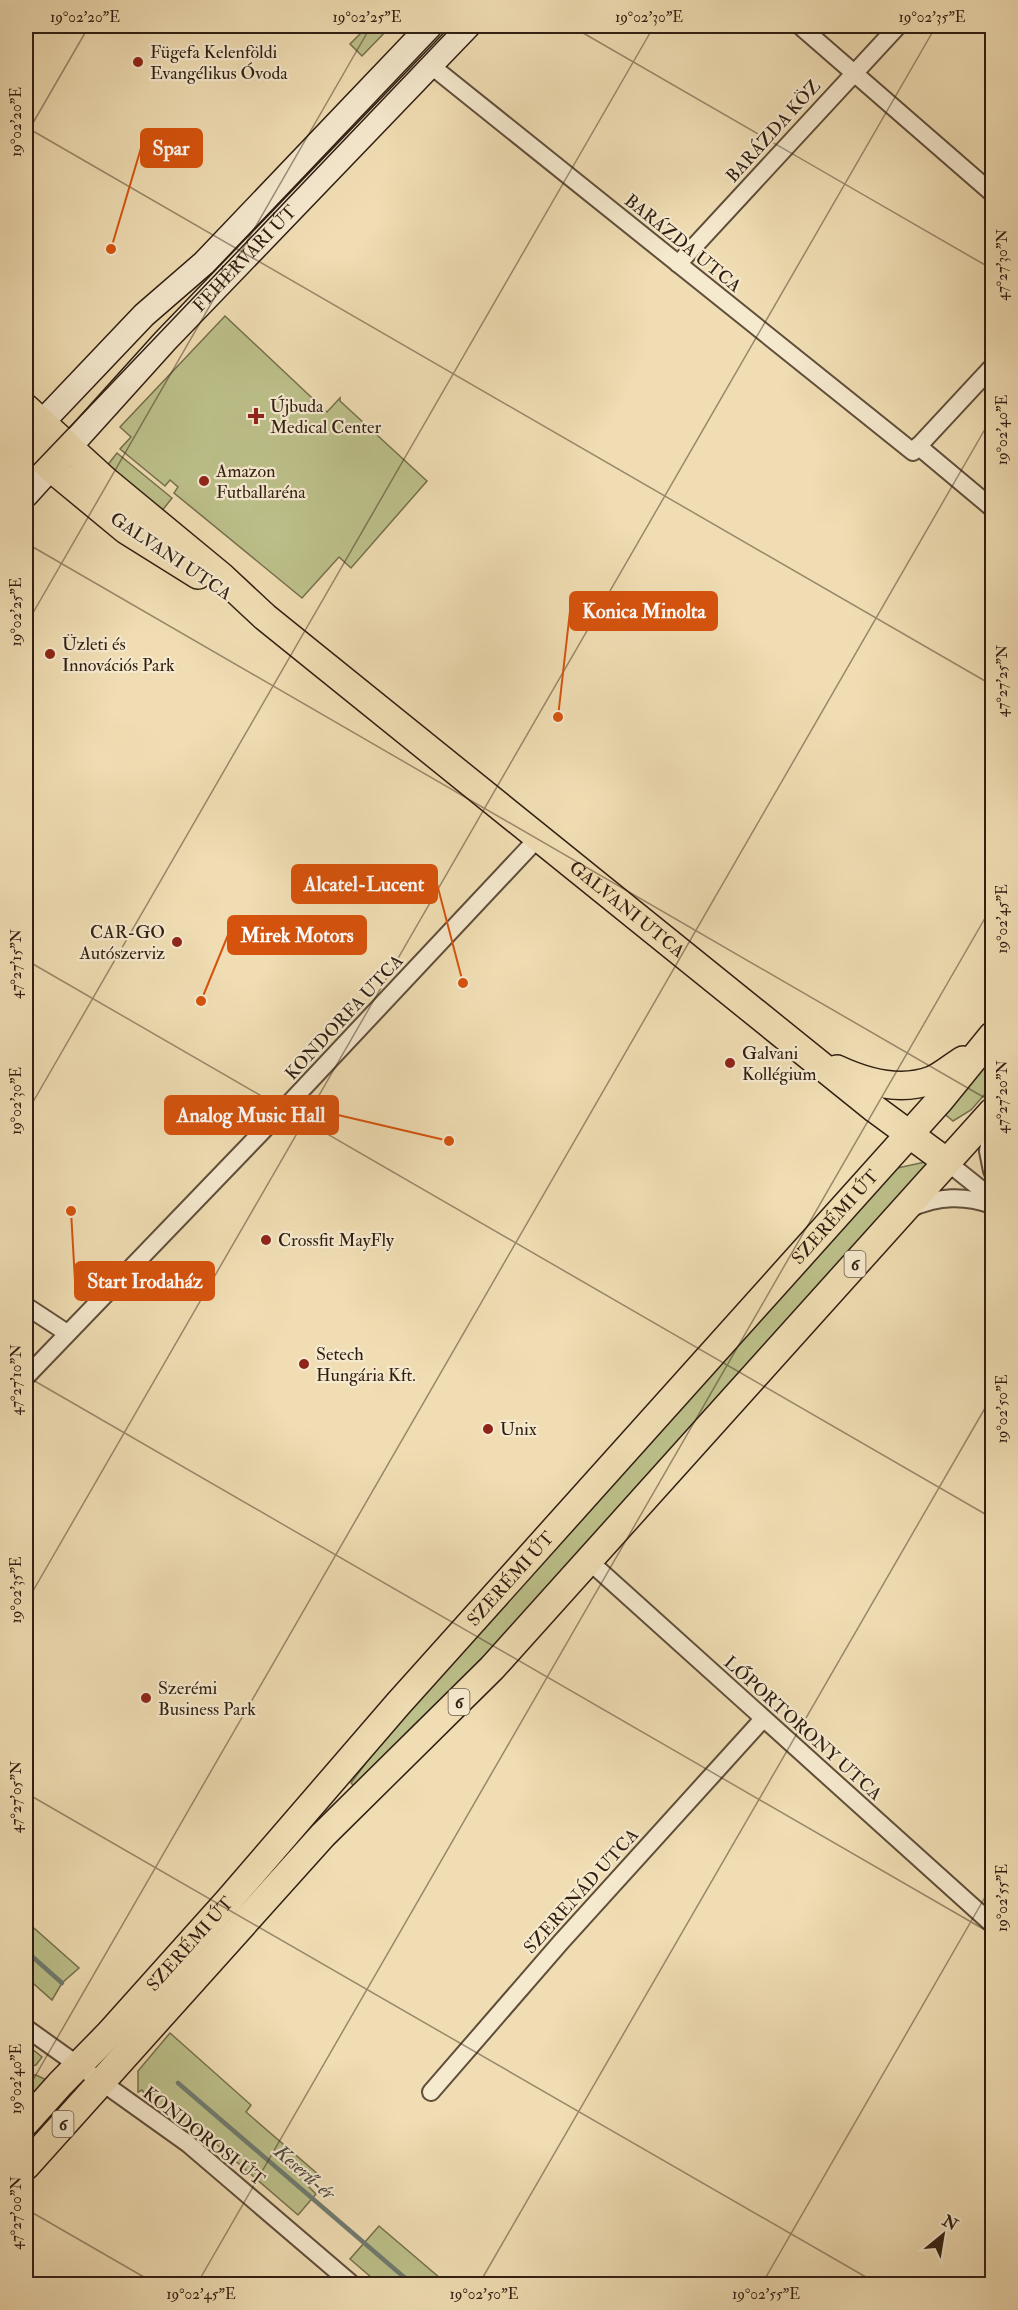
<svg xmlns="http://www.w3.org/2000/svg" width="1018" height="2310" font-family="'IM FELL Double Pica',serif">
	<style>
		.green { fill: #bcc08a; stroke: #766f4e; stroke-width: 1.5 }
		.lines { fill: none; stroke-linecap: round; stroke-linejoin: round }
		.stream { stroke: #707c71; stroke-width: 4.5 }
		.street-casing { stroke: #604e3a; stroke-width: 20 }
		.secondary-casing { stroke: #301e12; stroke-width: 27 }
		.primary-casing { stroke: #301e12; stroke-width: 30 }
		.street { stroke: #f5e9ce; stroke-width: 16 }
		.secondary { stroke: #f5e9ce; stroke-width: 24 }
		.primary { stroke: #f0ddb3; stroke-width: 27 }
		.tram { stroke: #301e12; stroke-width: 1.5 }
		.ticks { fill: none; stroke: #301e12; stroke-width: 1.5; stroke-opacity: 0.45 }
		.poi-dot { fill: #8f2418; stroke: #f5e9ce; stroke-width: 2 }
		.labels { text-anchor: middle; stroke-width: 4.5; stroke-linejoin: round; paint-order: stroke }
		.shield { fill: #f5e9ce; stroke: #6b5b4a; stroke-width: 1.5 }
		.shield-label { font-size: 16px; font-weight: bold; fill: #301e12 }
		.poi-label { font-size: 18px; fill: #301e12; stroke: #f5e9ce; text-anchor: start }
		.street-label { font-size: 18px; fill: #301e12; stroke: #f5e9ce }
		.water-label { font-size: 20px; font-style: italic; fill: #504d41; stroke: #f5e9ce }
		.leader { fill: none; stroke: #d6530d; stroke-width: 2 }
		.callout-dot { fill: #d6530d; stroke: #f5e9ce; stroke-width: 2 }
		.callout { fill: #d6530d; stroke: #d6530d; stroke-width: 2 }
		.callout-label { font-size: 20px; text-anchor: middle; font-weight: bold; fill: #fff }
		.neatline { fill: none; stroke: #301e12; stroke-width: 2 }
		.ticks-label { font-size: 15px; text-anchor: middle; fill: #301e12 }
	</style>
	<rect width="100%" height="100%" fill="#f0ddb3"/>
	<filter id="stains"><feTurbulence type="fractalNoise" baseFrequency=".00333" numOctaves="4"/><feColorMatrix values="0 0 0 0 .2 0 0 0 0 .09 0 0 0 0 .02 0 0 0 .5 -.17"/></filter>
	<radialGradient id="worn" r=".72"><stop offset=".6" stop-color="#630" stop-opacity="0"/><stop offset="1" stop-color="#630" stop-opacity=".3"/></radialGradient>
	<!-- green -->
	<g class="green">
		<polygon points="368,26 391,26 362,56 350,44"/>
		<polygon points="225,316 327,412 340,398 340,401 427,481 351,568 339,557 302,598 174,493 178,487 170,480 165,486 120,449 131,437 120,427"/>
		<polygon points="117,453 172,498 161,512 106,467"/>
		<polygon points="992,1054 992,1086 971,1110 953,1121 941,1111"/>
		<polygon points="925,1162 930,1164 483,1665 356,1788 351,1783 389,1732 893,1169"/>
		<polygon points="26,1921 79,1968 62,1983 52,2000 26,1977"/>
		<polygon points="170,2033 251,2105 246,2112 319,2175 309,2187 316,2194 298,2215 194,2125 186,2126 149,2100 142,2090 138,2092 138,2071"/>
		<polygon points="26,2044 42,2057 36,2065 26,2067"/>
		<polygon points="26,2075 36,2075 49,2081 26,2108"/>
		<polygon points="379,2226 447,2284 379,2284 350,2259"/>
	</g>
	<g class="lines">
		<!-- stream -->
		<g class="stream">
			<polyline points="26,1951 62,1983"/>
			<polyline points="178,2083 412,2284"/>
		</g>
		<!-- street casing -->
		<g class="street-casing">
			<g id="street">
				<polyline points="800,26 992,193"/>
				<polyline points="429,64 913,452 992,367"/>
				<polyline points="678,264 898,26"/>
				<polyline points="918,446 992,508"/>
				<polyline points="992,1126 988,1151 992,1171"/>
				<polyline points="947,1162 992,1198"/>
				<path d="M911,1208C939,1196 964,1195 992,1205"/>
				<polyline points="26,1306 67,1333"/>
				<polyline points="26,1377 281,1112 539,837"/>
				<polyline points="589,1561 992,1924"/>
				<polyline points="26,2028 187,2143 352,2284"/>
				<polyline points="431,2092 561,1942 763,1719"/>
			</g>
		</g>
		<!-- secondary casing -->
		<g class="secondary-casing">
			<g id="secondary">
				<polyline points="29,436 144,315 204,263 430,26"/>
				<path id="s1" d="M26,495L165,341L468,26"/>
			</g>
		</g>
		<!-- primary casing -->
		<g class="primary-casing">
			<g id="primary">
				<path id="s2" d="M26,408L106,481L221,576L265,617L875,1109L947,1162"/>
				<polyline points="26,443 51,468 126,530 198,575"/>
				<path d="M837,1069C867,1083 900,1092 932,1080C943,1075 953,1066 963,1060"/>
				<path id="s3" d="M26,2122L60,2084L109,2034L229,1900L398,1704L940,1100L992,1036"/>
				<polyline points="26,2166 323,1835 492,1668 992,1112"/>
			</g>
		</g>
		<!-- street -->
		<use href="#street" class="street"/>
		<!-- secondary -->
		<use href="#secondary" class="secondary"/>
		<!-- primary -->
		<use href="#primary" class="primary"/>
		<!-- tram -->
		<polyline class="tram" points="26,473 453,26"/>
	</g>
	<!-- ticks -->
	<path class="ticks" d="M571,26L992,269M26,127L992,685M26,135L89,26M26,543L992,1102M26,625L371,26M26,960L992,1518M26,1114L654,26M26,1376L992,1934M26,1603L936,26M26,1793L878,2284M26,2092L992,417M26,2209L156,2284M197,2284L992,906M479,2284L992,1396M762,2284L992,1885"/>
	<!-- markers -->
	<g class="poi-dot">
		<circle cx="138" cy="62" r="6"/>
		<path d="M253 407h6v6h6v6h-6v6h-6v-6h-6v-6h6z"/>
		<circle cx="204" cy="481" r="6"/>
		<circle cx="50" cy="654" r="6"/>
		<circle cx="177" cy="942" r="6"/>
		<circle cx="730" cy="1063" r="6"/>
		<circle cx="266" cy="1240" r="6"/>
		<circle cx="304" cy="1364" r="6"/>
		<circle cx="488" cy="1429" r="6"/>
		<circle cx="146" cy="1698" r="6"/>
	</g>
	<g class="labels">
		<!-- shield labels -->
		<g class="shield">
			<rect x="844.5" y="1251" width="21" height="26" rx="4.5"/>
			<rect x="448.5" y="1689" width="21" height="26" rx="4.5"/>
			<rect x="52.5" y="2111" width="21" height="26" rx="4.5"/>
		</g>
		<g class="shield-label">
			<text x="855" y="1270">6</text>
			<text x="459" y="1708">6</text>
			<text x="63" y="2130">6</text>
		</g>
		<!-- poi labels -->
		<g class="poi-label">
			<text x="150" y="58">Fügefa Kelenföldi<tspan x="150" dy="21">Evangélikus Óvoda</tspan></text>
			<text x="270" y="412">Újbuda<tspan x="270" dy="21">Medical Center</tspan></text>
			<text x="216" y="477">Amazon<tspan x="216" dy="21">Futballaréna</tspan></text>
			<text x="62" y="650">Üzleti és<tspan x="62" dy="21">Innovációs Park</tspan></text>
			<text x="165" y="938" text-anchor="end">CAR-GO<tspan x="165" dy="21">Autószerviz</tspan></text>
			<text x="742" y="1059">Galvani<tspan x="742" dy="21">Kollégium</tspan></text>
			<text x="278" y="1246">Crossfit MayFly</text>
			<text x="316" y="1360">Setech<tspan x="316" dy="21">Hungária Kft.</tspan></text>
			<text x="500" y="1435">Unix</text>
			<text x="158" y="1694">Szerémi<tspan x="158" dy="21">Business Park</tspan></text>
		</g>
		<!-- street labels -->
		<g class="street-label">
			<text transform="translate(773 131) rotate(-48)" y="6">BARÁZDA KÖZ</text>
			<text transform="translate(683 243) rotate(39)" y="6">BARÁZDA UTCA</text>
			<text dy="6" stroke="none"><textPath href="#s1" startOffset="322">FEHÉRVÁRI ÚT</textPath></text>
			<text transform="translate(171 556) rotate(34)" y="6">GALVANI UTCA</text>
			<text dy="6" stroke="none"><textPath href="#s2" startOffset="783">GALVANI UTCA</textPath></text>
			<text transform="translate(344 1017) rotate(-47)" y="6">KONDORFA UTCA</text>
			<text dy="6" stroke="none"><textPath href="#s3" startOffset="1214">SZERÉMI ÚT</textPath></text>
			<text dy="6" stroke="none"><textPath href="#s3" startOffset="728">SZERÉMI ÚT</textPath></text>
			<text transform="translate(803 1728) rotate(42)" y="6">LŐPORTORONY UTCA</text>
			<text transform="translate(581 1891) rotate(-48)" y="6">SZERENÁD UTCA</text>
			<text dy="6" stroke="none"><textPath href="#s3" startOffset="242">SZERÉMI ÚT</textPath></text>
			<text transform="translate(204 2136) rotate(38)" y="6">KONDOROSI ÚT</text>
		</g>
		<!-- water labels -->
		<g class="water-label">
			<text transform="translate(305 2172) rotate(41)" y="7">Keserű-ér</text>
		</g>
	</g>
	<!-- callouts -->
	<path class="leader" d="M111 249L141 148M558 717L570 611M463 983L437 884M201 1001L228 935M449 1141L338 1115M71 1211L75 1281"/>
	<g class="callout-dot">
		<circle cx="111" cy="249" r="6"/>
		<circle cx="558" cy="717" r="6"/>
		<circle cx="463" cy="983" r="6"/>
		<circle cx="201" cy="1001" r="6"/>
		<circle cx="449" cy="1141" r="6"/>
		<circle cx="71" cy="1211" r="6"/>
	</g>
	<g class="callout">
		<rect x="141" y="129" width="61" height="38" rx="6"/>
		<rect x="570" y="592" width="147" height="38" rx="6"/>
		<rect x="292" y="865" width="145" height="38" rx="6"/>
		<rect x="228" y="916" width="138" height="38" rx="6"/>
		<rect x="165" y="1096" width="173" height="38" rx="6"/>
		<rect x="75" y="1262" width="139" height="38" rx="6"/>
	</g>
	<g class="callout-label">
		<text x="171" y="155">Spar</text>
		<text x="644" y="618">Konica Minolta</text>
		<text x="364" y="891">Alcatel-Lucent</text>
		<text x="297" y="942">Mirek Motors</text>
		<text x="251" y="1122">Analog Music Hall</text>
		<text x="145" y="1288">Start Irodaház</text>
	</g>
	<!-- margin -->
	<rect width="1018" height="2310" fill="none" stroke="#f0ddb3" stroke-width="66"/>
	<!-- north arrow -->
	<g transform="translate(943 2235) rotate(30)" stroke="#f5e9ce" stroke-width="4.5" paint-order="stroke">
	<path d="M0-4.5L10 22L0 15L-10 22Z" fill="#301e12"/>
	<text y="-9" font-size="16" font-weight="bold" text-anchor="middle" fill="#301e12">N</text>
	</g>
	<rect x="33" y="33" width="952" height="2244" class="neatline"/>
	<g class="ticks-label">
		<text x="85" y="22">19°02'20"E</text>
		<text x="367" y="22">19°02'25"E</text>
		<text x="649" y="22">19°02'30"E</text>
		<text x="932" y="22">19°02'35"E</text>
		<text transform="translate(16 122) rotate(-90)" y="5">19°02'20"E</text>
		<text transform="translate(1002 265) rotate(-90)" y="5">47°27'30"N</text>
		<text transform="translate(1002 430) rotate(-90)" y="5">19°02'40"E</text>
		<text transform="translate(16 612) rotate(-90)" y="5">19°02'25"E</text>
		<text transform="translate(1002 681) rotate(-90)" y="5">47°27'25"N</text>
		<text transform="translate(1002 919) rotate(-90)" y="5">19°02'45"E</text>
		<text transform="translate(16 964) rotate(-90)" y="5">47°27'15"N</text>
		<text transform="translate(1002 1097) rotate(-90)" y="5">47°27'20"N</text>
		<text transform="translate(16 1101) rotate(-90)" y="5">19°02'30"E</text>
		<text transform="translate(16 1380) rotate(-90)" y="5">47°27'10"N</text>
		<text transform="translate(1002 1409) rotate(-90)" y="5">19°02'50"E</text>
		<text transform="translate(16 1590) rotate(-90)" y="5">19°02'35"E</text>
		<text transform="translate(16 1797) rotate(-90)" y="5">47°27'05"N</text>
		<text transform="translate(1002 1898) rotate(-90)" y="5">19°02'55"E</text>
		<text transform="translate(16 2079) rotate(-90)" y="5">19°02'40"E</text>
		<text transform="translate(16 2213) rotate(-90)" y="5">47°27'00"N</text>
		<text x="201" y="2299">19°02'45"E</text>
		<text x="484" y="2299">19°02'50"E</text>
		<text x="766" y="2299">19°02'55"E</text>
	</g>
	<rect width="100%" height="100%" filter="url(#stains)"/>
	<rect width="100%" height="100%" fill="url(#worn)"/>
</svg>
